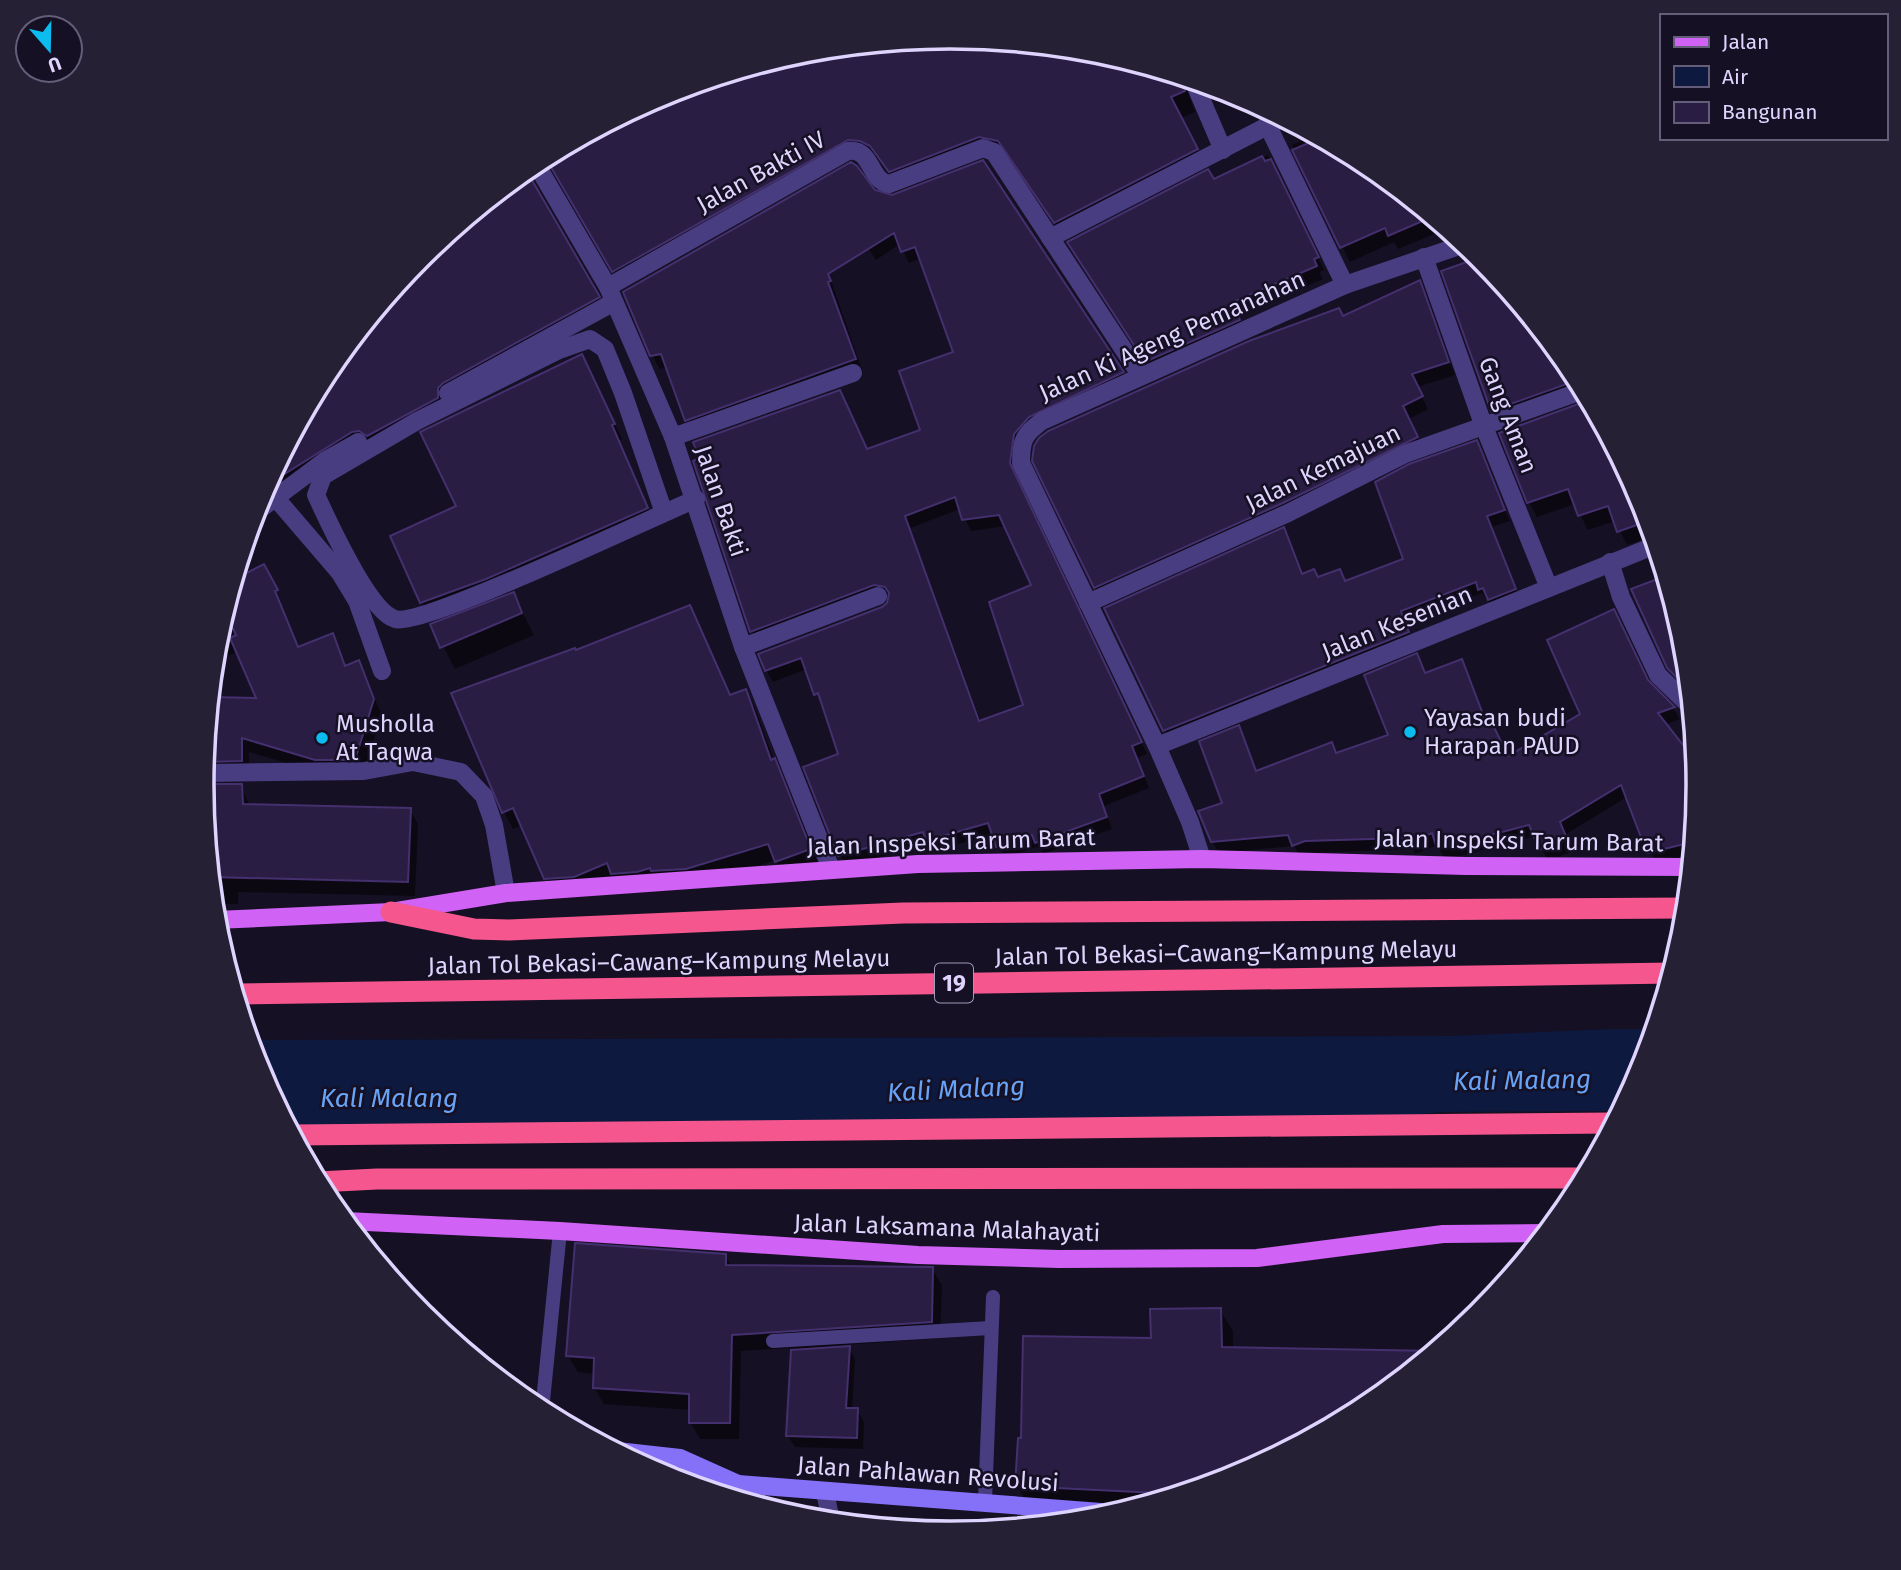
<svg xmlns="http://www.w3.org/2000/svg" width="1901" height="1570" font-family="'Fira Sans',sans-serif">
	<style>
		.water { fill: #0d193f }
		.shadow { fill: #0007; fill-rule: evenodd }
		.building { fill: #291d43; stroke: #44306e; stroke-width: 2; fill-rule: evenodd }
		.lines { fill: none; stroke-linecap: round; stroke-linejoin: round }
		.service { stroke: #483d80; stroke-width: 14 }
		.minor { stroke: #483d80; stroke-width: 18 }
		.secondary { stroke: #8571f7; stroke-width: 18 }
		.primary { stroke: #d162f6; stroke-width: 18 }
		.motorway { stroke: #f6568e; stroke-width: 21 }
		.poi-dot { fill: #0dbcef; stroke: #151023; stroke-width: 2.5 }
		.labels { text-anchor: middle; stroke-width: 5; stroke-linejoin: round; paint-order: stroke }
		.shield { fill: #151023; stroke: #a299bc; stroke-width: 2 }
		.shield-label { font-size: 23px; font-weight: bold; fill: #ded4fd }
		.street-label { font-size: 24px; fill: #ded4fd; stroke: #151023 }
		.poi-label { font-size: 24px; fill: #ded4fd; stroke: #151023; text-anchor: start }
		.water-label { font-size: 26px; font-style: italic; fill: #68a3f7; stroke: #151023 }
		.rim { fill: none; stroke: #ded4fd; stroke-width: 3.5 }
	</style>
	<rect width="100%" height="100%" fill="#151023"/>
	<!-- water -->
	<polygon class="water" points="1611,1029 1655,1029 1642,1072 1621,1111 1442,1112 1297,1126 293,1135 259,1071 250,1040 1449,1036"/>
	<!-- shadow -->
	<g class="shadow">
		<polygon points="951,37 1097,51 1209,85 1196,84 1189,95 1195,112 1181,118 1205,164 1064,237 1008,155 988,151 899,185 880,161 866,154 851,155 819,173 793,133 781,139 798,185 622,285 555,171 545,165 537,167 531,177 532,184 607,312 368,445 254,516 259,498 329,369 422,256 535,163 665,94 805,51"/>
		<polygon points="1209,85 1237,94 1240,95 1219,103"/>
		<polygon points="1314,135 1367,163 1446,229 1398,249 1394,242 1350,262 1292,145"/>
		<polygon points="1268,155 1324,270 1319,272 1323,279 1239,315 1246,332 1154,374 1076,255 1213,181"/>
		<path d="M986,164L1129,384L1035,428L1020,446L1015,476L1147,754L1137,758L1149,788L1104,806L1112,829L1043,854L1039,846L1004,858L994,834L934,851L929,843L846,867L840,855V756L822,705L807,669L773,682L766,670L883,608L890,598L881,596L758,643L752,631L695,462L839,392L867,451L922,431L956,353L921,258L909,263L900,244L876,260L831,191H874L892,197ZM960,509L971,531L1006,526L1034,586L1026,707L981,722L910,528Z"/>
		<polygon points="806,208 863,373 695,433 668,367 660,369 652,355"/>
		<polygon points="1475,252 1573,370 1586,394 1500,425 1492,411 1443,272 1467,264 1465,258"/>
		<polygon points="1419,283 1455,375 1417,387 1428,409 1409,419 1424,450 1102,600 1095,587 1343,318"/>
		<polygon points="589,371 622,439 619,441 655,523 430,617 422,602"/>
		<polygon points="1590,401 1642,499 1653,536 1627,545 1615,521 1588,530 1575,504 1537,517 1529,502 1501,434"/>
		<polygon points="1476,442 1510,521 1492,527 1520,600 1496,610 1482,593 1406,622 1414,643 1170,741 1106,609 1284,529 1303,576 1318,579 1340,571 1346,582 1405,560"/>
		<polygon points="238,569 242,578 272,580 299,648 332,635 346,667 358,662 382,715 363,774 324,774 249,752 249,775 203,781 211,698 259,700 238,652 215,660 217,639"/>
		<polygon points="1666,578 1684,639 1690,695 1669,667 1633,590"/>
		<polygon points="513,594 534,635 455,669 432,625"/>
		<polygon points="690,607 731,697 745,691 755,708 774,761 784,777 819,865 786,878 776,860 696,885 555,895 522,825 513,829 504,812 453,694 576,652"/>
		<polygon points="1416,656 1426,674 1461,661 1488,727 1509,758 1649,684 1673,708 1680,719 1665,725 1699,785 1692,855 1656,864 1627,797 1566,834 1573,851 1548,861 1536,836 1445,860 1437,845 1415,854 1413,849 1312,853 1300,857 1294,846 1219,853 1212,841 1224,804 1238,727 1257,773 1331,745 1337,754 1390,736"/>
		<polygon points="202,786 241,786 250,806 410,810 418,824 415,896 238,892 238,904 214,904"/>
		<polygon points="725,1255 732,1267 932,1269 942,1285 940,1338 830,1346 830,1349 849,1348 855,1359 852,1410 857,1410 864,1422 863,1449 795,1447 788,1436 793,1348 741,1351 739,1439 700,1439 690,1422 691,1410 604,1404 594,1387 595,1374 578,1372 568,1356"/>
		<polygon points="1220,1310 1233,1331 1233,1349 1432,1353 1366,1407 1236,1476 1121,1511 1029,1507 1017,1485 1152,1339"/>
	</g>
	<!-- building -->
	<g class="building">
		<polygon points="950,37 1097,51 1182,77 1185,91 1171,97 1198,149 1054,223 998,141 979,137 889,172 870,146 860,141 848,140 612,272 545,157 665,94 805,51"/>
		<polygon points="1320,138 1367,163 1432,217 1388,236 1385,228 1340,248 1292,150"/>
		<polygon points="1262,156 1265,161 1271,159 1319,257 1314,259 1317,266 1233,302 1240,320 1145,362 1067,242 1208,169 1214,179"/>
		<path d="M983,160L1124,372L1029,417L1014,434L1010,463L1142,742L1132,746L1144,776L1099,794L1107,817L1035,843L1032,835L996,847L988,823L926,841L923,832L838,856L803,767L838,754L818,693L814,695L801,658L765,671L758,654L882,607L887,603L889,593L885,587L874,585L750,632L693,461L699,458L693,442L840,390L867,449L920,430L899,371L953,352L915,247L901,252L894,233L828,274L831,281L828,282L856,359L685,421L661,354L650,356L623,292L851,162L857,166L875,190L892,195ZM955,497L962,520L999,515L1031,585L989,602L1023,705L979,721L905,516Z"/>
		<polygon points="526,170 600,297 443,383 438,388 438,398 367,436 359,431 352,432 267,485 329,369 422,256"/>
		<polygon points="1481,257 1573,370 1578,380 1491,411 1441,271"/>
		<polygon points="1420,280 1449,362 1412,374 1423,396 1403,406 1418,437 1283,503 1094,588 1032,461 1034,446 1039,438 1048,431 1249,341 1339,308 1343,316"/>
		<polygon points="582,354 615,424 612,425 648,508 486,579 420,603 390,536 456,506 420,432"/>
		<polygon points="1589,400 1642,499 1648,521 1617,532 1608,506 1578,516 1568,489 1527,503 1499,433"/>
		<polygon points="1477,440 1505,510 1487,516 1516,589 1488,600 1483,588 1478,590 1476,582 1401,611 1409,632 1163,731 1104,608 1284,527 1302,574 1314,569 1318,577 1340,569 1345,581 1403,559 1375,482 1409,464"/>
		<polygon points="264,564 278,590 275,591 298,647 333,633 345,666 359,660 374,699 355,760 315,760 242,738 242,761 205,762 211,697 256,698 230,638 236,635 225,612 235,579"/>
		<polygon points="1665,576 1684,639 1689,690 1667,668 1631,589"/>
		<polygon points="514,592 522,613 440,648 430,624"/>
		<polygon points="690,605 730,695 746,689 771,760 775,758 811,849 775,862 768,844 686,869 651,871 650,868 637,872 611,874 607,863 574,877 544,879 513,808 502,813 451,693 575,648 576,650"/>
		<polygon points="1614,609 1648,680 1675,707 1658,713 1697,763 1699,785 1693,842 1647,853 1621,785 1560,822 1567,839 1539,850 1529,825 1437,849 1432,833 1407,843 1405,838 1305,841 1292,846 1288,835 1211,842 1198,811 1222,803 1199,741 1239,725 1256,771 1332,742 1336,753 1388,735 1364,675 1417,653 1425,673 1462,659 1487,725 1492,723 1508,756 1580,714 1547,640"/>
		<polygon points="202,784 242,784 243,804 411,808 408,882 211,877"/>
		<polygon points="575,1243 726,1254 726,1265 933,1267 932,1322 732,1335 730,1423 689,1423 689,1394 593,1388 594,1358 566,1356"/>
		<polygon points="1221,1308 1222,1347 1434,1351 1366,1407 1236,1476 1178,1494 1015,1486 1018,1438 1021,1438 1023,1336 1151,1338 1150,1309"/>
		<polygon points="850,1346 846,1408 858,1408 857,1438 786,1436 791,1350"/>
	</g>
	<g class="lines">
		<!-- service -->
		<g class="service">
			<polyline points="773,1341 990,1328"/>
			<polyline points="542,1411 560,1231"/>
			<polyline points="985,1501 993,1297"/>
		</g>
		<!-- minor -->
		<g class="minor">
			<polyline points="1193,80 1223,150"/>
			<polyline points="1267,124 1345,285"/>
			<polyline points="535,162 608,287 673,437 743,647 831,869"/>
			<polyline points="1050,238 1283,118"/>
			<polyline points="1424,257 1483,424 1549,588"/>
			<path d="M608,287L848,151C872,147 869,181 889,184L983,148L994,152L1141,376"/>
			<polyline points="448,393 614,302"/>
			<polyline points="673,437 853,373"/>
			<polyline points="274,496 340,573 357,601 382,671"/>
			<polyline points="255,513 326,460 358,442"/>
			<path d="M664,513L623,393L605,349L590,339L559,350L417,421L323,476L316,495C328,521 369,611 395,619C421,628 653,517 696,499"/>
			<polyline points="1610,562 1621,597 1658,675 1691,707"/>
			<polyline points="1088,603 1288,513 1405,454 1584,390"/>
			<polyline points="743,647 878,596"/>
			<polyline points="1157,746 1656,545"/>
			<polyline points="203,773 364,771 413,762 461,772 484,796 494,825 506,893"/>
			<path d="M1202,859L1190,822L1157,746L1021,463C1021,440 1024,434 1042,421L1345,285L1465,244"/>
			<polyline points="825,1492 831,1521"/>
		</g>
		<!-- secondary -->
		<g class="secondary">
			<polyline points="617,1451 680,1458 738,1484 1114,1513"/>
			<polyline points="718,1493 738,1484"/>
		</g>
		<!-- primary -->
		<g class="primary">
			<polyline points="216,920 391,912 506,893 918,864 1202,859 1466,866 1691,867"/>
			<polyline points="345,1221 560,1231 918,1255 1059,1259 1257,1258 1443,1234 1546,1233"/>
		</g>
		<!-- motorway -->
		<g class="motorway">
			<polyline points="391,912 474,929 509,930 903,913 1687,908"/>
			<polyline points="236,994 1672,973"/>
			<polyline points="293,1135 1614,1123"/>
			<polyline points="318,1182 377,1179 1585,1178"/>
		</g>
	</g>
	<!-- markers -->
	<g class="poi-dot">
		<circle cx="1410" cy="732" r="7"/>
		<circle cx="322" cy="738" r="7"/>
	</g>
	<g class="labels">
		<!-- shield labels -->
		<rect class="shield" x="935" y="963.5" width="38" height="39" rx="5"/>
		<g class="shield-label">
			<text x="954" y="991">19</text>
		</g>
		<!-- street labels -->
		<g class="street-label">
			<text transform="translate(761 172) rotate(-29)" y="8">Jalan Bakti IV</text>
			<text transform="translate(1172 336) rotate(-24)" y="8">Jalan Ki Ageng Pemanahan</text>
			<text transform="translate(1508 415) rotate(69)" y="8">Gang Aman</text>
			<text transform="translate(1323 468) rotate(-26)" y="8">Jalan Kemajuan</text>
			<text transform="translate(721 501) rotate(71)" y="8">Jalan Bakti</text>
			<text transform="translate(1397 623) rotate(-22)" y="8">Jalan Kesenian</text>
			<text transform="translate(1519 841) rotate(1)" y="8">Jalan Inspeksi Tarum Barat</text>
			<text transform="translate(951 842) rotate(-2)" y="8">Jalan Inspeksi Tarum Barat</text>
			<text transform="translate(1226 953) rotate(-1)" y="8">Jalan Tol Bekasi–Cawang–Kampung Melayu</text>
			<text transform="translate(659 962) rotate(-1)" y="8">Jalan Tol Bekasi–Cawang–Kampung Melayu</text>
			<text transform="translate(947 1228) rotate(2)" y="8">Jalan Laksamana Malahayati</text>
			<text transform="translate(928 1474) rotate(4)" y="8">Jalan Pahlawan Revolusi</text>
		</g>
		<!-- poi labels -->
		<g class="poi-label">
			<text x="1424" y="726">Yayasan budi<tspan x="1424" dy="28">Harapan PAUD</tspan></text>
			<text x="336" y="732">Musholla<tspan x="336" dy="28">At Taqwa</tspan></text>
		</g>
		<!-- water labels -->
		<g class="water-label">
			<text transform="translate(1522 1080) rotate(-1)" y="9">Kali Malang</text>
			<text transform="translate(956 1089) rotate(-3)" y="9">Kali Malang</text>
			<text x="389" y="1107">Kali Malang</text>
		</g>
	</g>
	<!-- crop -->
	<path d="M0 0H1901V1570H0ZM214 785a736 736 0 1 1 1472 0a736 736 0 1 1-1472 0Z" fill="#252034" fill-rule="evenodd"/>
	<path class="rim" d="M214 785a736 736 0 1 1 1472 0a736 736 0 1 1-1472 0Z"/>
	<!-- legend -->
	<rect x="1660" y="14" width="228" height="126" fill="#151023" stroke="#655e7a" stroke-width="2"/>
	<rect x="1674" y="37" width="35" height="10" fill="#d162f6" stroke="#655e7a" stroke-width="2"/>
	<text x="1722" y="49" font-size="21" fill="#ded4fd">Jalan</text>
	<rect x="1674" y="66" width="35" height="21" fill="#0d193f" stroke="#655e7a" stroke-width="2"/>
	<text x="1722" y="84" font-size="21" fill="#ded4fd">Air</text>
	<rect x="1674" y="102" width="35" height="21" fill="#291d43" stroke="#655e7a" stroke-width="2"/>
	<text x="1722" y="119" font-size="21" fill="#ded4fd">Bangunan</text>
	<!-- north arrow -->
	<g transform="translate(49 49) rotate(160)"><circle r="33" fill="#151023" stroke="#655e7a" stroke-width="2"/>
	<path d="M0-5L12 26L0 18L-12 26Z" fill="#0dbcef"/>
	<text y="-10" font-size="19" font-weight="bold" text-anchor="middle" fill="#ded4fd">U</text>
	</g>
</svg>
